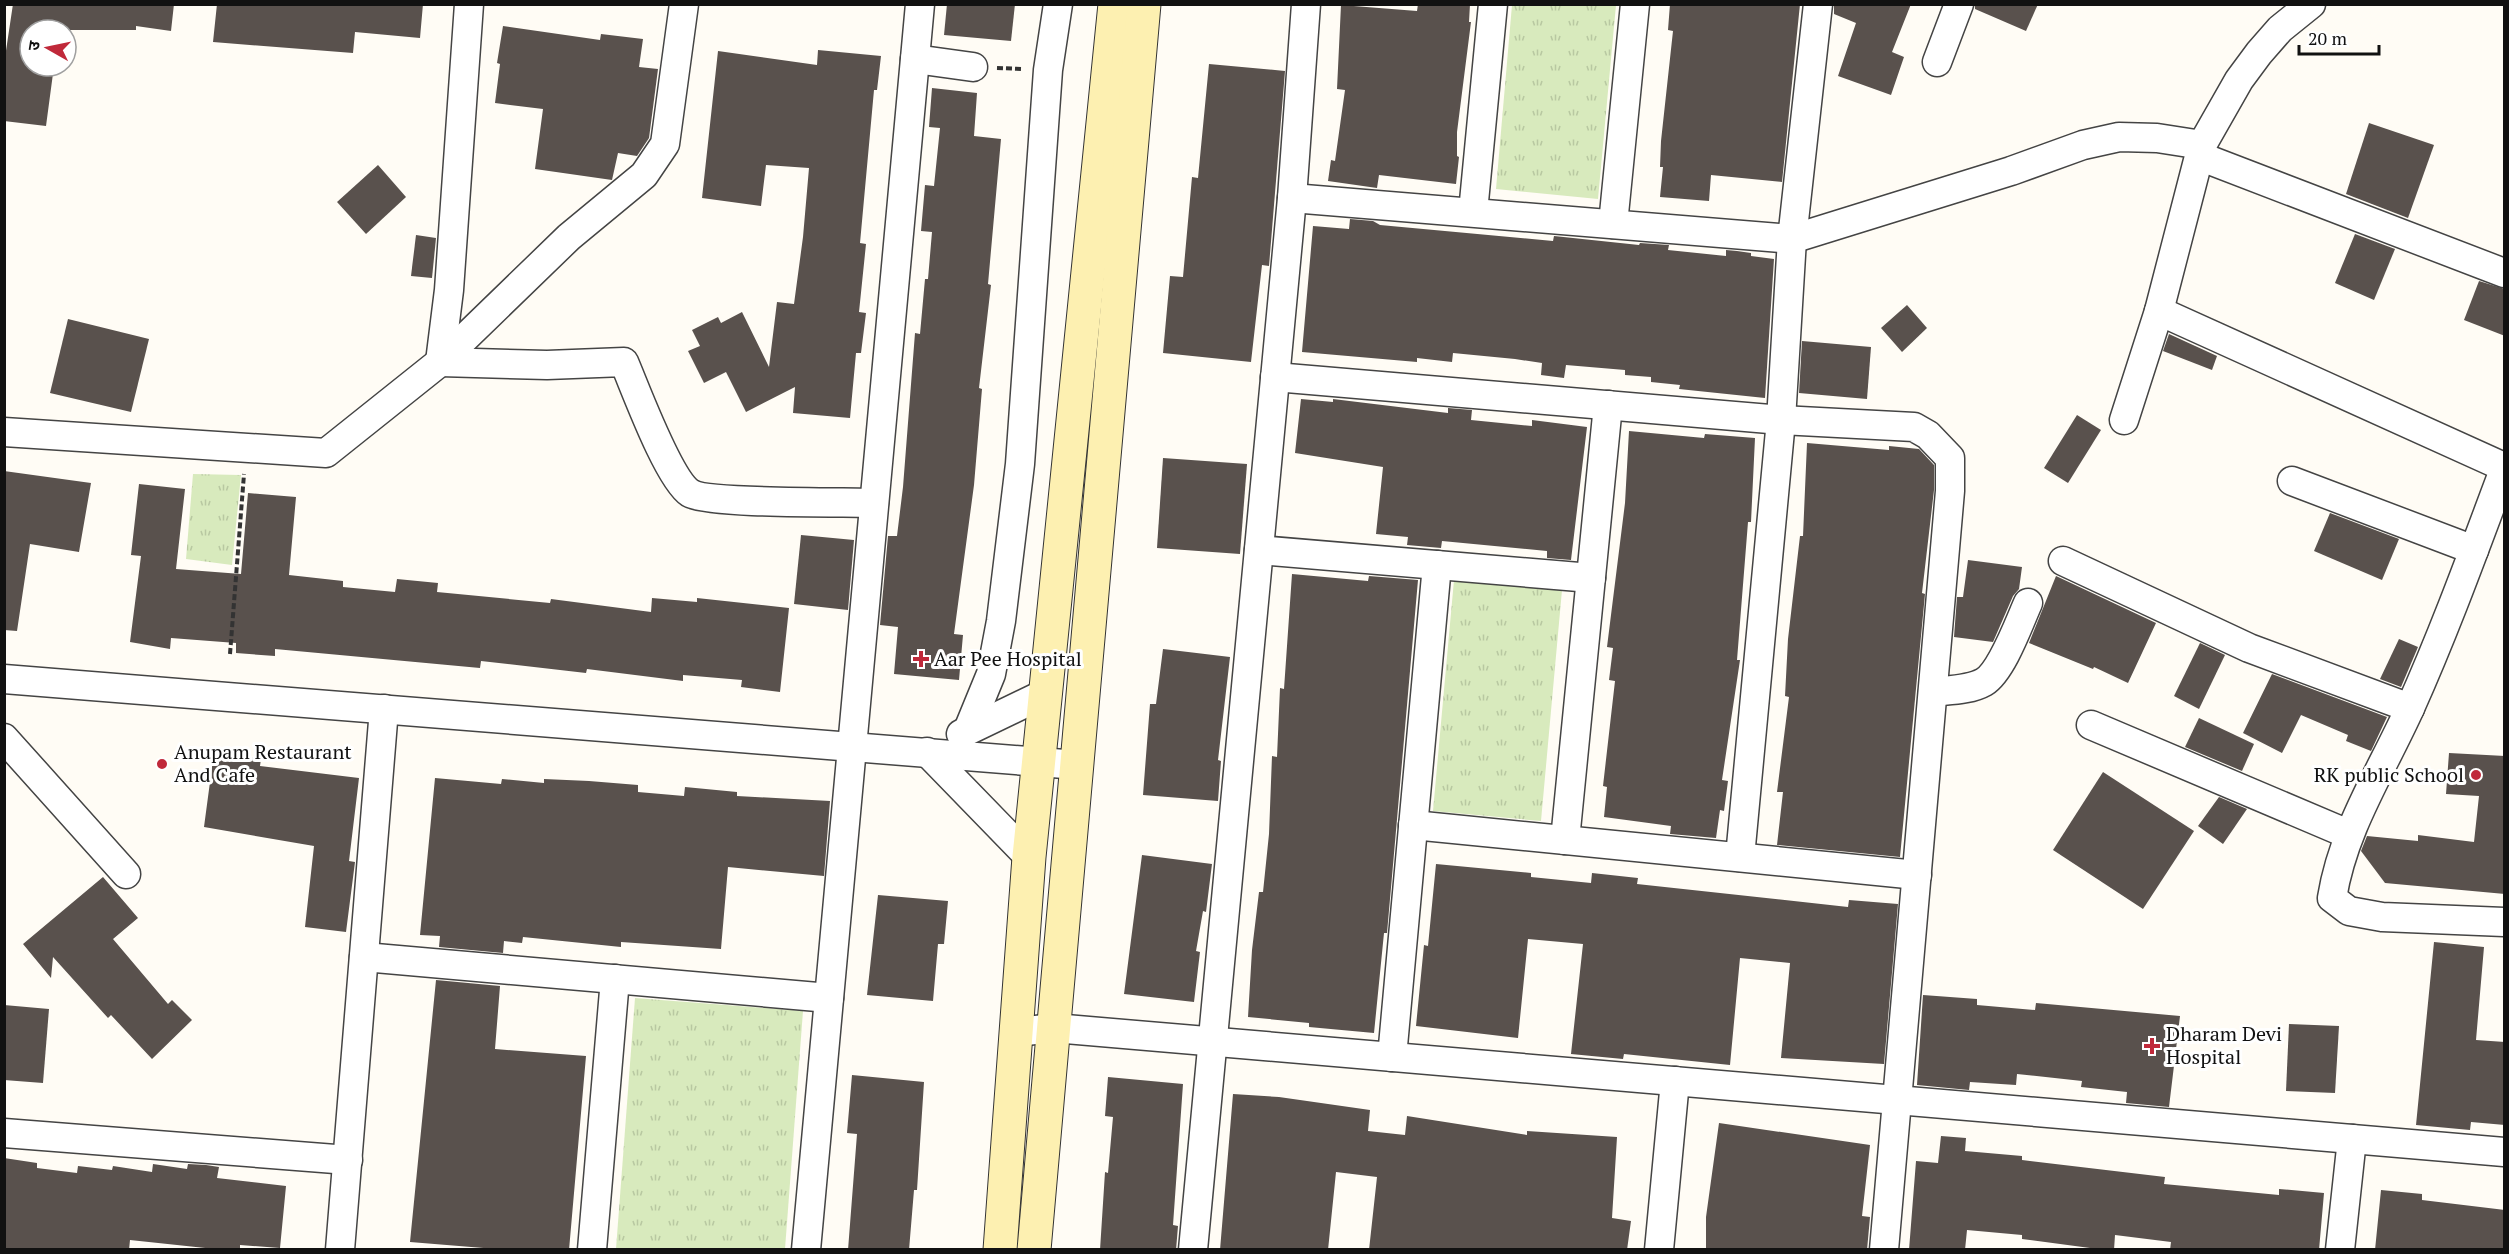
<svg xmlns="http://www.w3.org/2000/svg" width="2509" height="1254" font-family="'PT Serif','Noto Sans Devanagari',serif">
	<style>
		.grass { fill: url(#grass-tufts) }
		.building { fill: #59514d }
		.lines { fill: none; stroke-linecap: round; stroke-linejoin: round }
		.minor-casing { stroke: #444; stroke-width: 31 }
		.secondary-casing { stroke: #333; stroke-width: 35 }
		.path { stroke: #333; stroke-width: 4; stroke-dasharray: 6 3; stroke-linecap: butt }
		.minor { stroke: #fff; stroke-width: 28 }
		.secondary { stroke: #fdf0b1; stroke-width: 33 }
		.poi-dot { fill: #c0293a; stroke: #fff; stroke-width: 2 }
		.labels { text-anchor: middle; stroke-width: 6; stroke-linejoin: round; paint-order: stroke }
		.poi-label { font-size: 20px; fill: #111; stroke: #fff; text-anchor: start }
	</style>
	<defs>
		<pattern id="grass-tufts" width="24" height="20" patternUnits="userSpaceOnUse" patternTransform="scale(1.5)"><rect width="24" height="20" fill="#d8eabd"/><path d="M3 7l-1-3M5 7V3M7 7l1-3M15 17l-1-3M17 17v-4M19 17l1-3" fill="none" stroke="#b8c8a1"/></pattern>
	</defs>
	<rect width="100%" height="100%" fill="#fffcf5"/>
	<!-- grass -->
	<g class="grass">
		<polygon points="1512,5 1616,5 1598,199 1496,189"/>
		<polygon points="193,474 241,475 232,565 186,559"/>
		<polygon points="1454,580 1562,590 1541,821 1433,811"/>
		<polygon points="635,998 803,1011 785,1249 616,1249"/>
	</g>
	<!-- building -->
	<g class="building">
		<polygon points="13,4 174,4 171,31 136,26 136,30 30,30 30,66 54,66 46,126 4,121 4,64"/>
		<polygon points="217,4 423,4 420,38 355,32 353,53 213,42"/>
		<polygon points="947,4 1015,4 1011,41 944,35"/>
		<polygon points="1418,4 1470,4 1469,22 1471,22 1457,132 1457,156 1459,157 1456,184 1379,175 1377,188 1328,181 1331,160 1335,161 1345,90 1337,89 1341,5 1417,11"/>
		<polygon points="1670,4 1800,4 1782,182 1711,175 1709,201 1660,197 1663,167 1660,167 1661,141 1673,31 1668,30"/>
		<polygon points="1834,4 1911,4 1892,52 1904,57 1891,95 1838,76 1856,23 1834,14"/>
		<polygon points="1975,4 2038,4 2026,31 1975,9"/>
		<polygon points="503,26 600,40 601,34 643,39 639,67 658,69 649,138 637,156 618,153 612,180 535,169 543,109 495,103 500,64 497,63"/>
		<polygon points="818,50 881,56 877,90 874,90 860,243 866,244 859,312 866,313 861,353 856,353 850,418 793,413 795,387 746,412 726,372 704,383 688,351 700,346 692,330 718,317 721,323 742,312 769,367 777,302 794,304 803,237 809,168 766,165 761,206 702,198 718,51 817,65"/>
		<polygon points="1209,64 1285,71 1269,266 1262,265 1251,362 1163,353 1170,276 1183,277 1192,177 1198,178"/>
		<polygon points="932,88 977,93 974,136 1001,139 988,284 991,285 979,388 982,389 974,485 954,634 963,635 959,680 894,674 898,627 880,625 888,536 897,536 903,487 915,333 920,334 925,279 928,279 932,232 921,231 925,185 934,186 940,128 929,127"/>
		<polygon points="2369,123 2434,145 2408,218 2346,194"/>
		<polygon points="378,165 406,197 366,234 337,202"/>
		<polygon points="1350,219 1373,221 1380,225 1553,241 1554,236 1639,245 1640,243 1669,245 1668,250 1726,256 1726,250 1737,251 1751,253 1751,256 1774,259 1765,398 1679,389 1680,385 1651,382 1651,377 1625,375 1625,370 1566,365 1564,378 1541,375 1542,363 1515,359 1453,353 1452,362 1417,358 1417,362 1302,352 1313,226 1349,229"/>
		<polygon points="2355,234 2395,249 2374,300 2335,283"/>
		<polygon points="416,235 436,238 432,278 411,276"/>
		<polygon points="2479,281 2505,289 2505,336 2464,320"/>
		<polygon points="1907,305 1927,328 1902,352 1881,328"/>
		<polygon points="68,319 149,339 131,412 50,393"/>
		<polygon points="2169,334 2217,356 2212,370 2163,351"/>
		<polygon points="1802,341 1871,347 1867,399 1799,393"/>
		<polygon points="1301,399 1333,402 1333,399 1448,413 1448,408 1472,410 1471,420 1532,426 1532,420 1587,427 1571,560 1547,558 1547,551 1442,541 1441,548 1407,545 1408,537 1376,534 1383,467 1295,453"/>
		<polygon points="2077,415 2101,430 2068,483 2044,468"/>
		<polygon points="1629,431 1704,438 1705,434 1755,438 1751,522 1748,522 1737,660 1740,660 1722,780 1728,781 1724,811 1720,810 1716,838 1670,834 1671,826 1604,817 1607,787 1603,786 1615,681 1609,680 1613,648 1607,647 1625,503"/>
		<polygon points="1807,443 1889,450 1889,446 1919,449 1934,465 1934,490 1922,593 1925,594 1900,857 1777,845 1783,792 1777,792 1789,697 1785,696 1788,639 1800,536 1803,536"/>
		<polygon points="1163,458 1247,464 1240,554 1157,548"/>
		<polygon points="4,471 91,483 79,552 30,544 17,631 4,630"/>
		<polygon points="139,484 185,489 176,569 241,574 248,493 296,497 289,575 343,581 343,587 395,592 397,579 438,583 437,592 550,603 551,599 651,612 652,598 697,602 697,598 789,608 780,692 741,687 742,680 683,675 683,681 587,669 586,673 481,661 480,668 275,649 275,656 236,653 236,643 171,638 170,649 130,642 141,556 131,555"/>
		<polygon points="2330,513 2399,539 2382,580 2314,551"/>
		<polygon points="801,535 854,540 848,610 794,604"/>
		<polygon points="1968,560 2022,567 2019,589 2013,596 1993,642 1954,637 1957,597 1963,597"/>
		<polygon points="1292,574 1368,581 1369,576 1418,580 1387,933 1384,933 1374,1033 1309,1027 1309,1023 1248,1017 1252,950 1259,892 1263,892 1269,834 1272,756 1277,757 1280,688 1284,689"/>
		<polygon points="2056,576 2156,623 2128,683 2094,667 2093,669 2029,643"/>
		<polygon points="2399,639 2418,647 2401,687 2380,679"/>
		<polygon points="2200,643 2225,655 2199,709 2174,696"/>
		<polygon points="1163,649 1230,657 1218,760 1221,761 1218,801 1143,795 1150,704 1156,704"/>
		<polygon points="2272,674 2387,717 2371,751 2346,741 2348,735 2301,715 2282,753 2243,733"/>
		<polygon points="2199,718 2254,744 2242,771 2185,747"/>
		<polygon points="214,752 261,759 260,766 359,778 349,861 355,862 346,932 305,927 314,846 204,827"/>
		<polygon points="2449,753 2505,756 2505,894 2385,883 2361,851 2367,836 2418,841 2418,835 2474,842 2479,796 2446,794"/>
		<polygon points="2103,772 2194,831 2143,909 2053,850"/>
		<polygon points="435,778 501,784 502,779 544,783 544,779 589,781 638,785 638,792 684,796 685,787 737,792 737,796 830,801 824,876 728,867 721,949 621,942 621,947 523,937 522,943 504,941 503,953 439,947 440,936 420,935"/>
		<polygon points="2219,797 2247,809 2223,844 2198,826"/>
		<polygon points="1142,855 1212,864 1206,912 1203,911 1196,951 1200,952 1194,1002 1124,994"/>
		<polygon points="1436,864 1531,873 1531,877 1591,883 1592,873 1638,878 1637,884 1848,907 1849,900 1898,904 1884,1064 1781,1058 1790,963 1740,958 1730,1065 1624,1054 1623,1059 1571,1054 1583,944 1528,939 1518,1038 1416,1026 1424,945 1428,946"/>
		<polygon points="103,877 138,918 113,939 168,1004 172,1000 192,1020 152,1059 111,1015 108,1018 53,957 51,978 23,944"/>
		<polygon points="878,895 948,901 944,944 938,944 933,1001 867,995"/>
		<polygon points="2434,942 2484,947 2476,1040 2505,1042 2505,1125 2471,1122 2470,1130 2416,1125"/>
		<polygon points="436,980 500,986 495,1049 586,1056 569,1250 508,1250 410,1242"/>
		<polygon points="1923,995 1977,999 1977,1005 2035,1010 2036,1003 2180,1016 2169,1107 2126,1103 2127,1092 2081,1087 2082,1081 2017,1074 2016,1085 1970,1082 1969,1090 1917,1085"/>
		<polygon points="4,1005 49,1009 43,1083 4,1080"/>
		<polygon points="2289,1024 2339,1026 2335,1093 2286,1091"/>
		<polygon points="852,1075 924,1082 917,1190 914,1190 909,1250 848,1250 857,1134 847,1133"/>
		<polygon points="1108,1077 1183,1084 1173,1225 1178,1226 1176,1250 1100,1250 1105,1172 1108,1173 1113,1117 1105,1116"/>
		<polygon points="1233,1094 1279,1097 1370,1110 1368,1131 1405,1135 1407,1116 1527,1135 1527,1131 1617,1137 1612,1218 1631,1221 1627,1250 1369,1250 1377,1177 1336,1172 1328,1250 1220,1250"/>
		<polygon points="1719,1123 1870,1145 1862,1216 1870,1217 1867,1250 1706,1250 1706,1217"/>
		<polygon points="1941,1136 1966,1138 1965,1151 2022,1156 2022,1160 2165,1177 2164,1184 2279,1195 2279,1189 2324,1193 2319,1250 2170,1250 2171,1242 2115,1235 2114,1250 2105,1250 2022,1239 2022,1235 1967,1230 1965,1250 1909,1250 1916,1161 1938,1163"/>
		<polygon points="4,1158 37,1163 37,1168 77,1173 78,1166 112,1170 113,1166 152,1172 153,1164 187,1169 188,1164 206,1165 219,1167 217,1178 286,1186 280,1248 240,1245 240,1250 224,1250 130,1240 129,1250 4,1250"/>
		<polygon points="2381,1190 2422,1194 2422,1200 2505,1210 2505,1250 2375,1250"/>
	</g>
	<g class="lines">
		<!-- minor casing -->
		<g class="minor-casing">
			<g id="minor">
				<path d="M469,4L449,290L440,362L547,365L624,362C636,390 668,478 690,493C707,504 845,502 874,503"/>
				<polyline points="915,59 973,67"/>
				<polyline points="1937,62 1959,4"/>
				<polyline points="2199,156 2504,273"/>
				<polyline points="1292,198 1792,239 2011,171 2083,145 2119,137 2157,138 2202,145"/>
				<polyline points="1473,212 1493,4"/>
				<polyline points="1613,224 1635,4"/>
				<polyline points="2159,311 2504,467"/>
				<polyline points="1275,377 1781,420 1914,427 1928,435 1950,458 1950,491 1884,1250"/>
				<polyline points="2124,420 2159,311 2202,145 2239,80 2259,53 2280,29 2311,4"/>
				<polyline points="4,432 326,453 440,362 569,237 644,175 665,144 684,4"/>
				<path d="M2504,470C2474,550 2445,630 2410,708C2381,772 2343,829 2332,898L2349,911L2382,917L2504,922"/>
				<polyline points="2292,481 2474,550"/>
				<polyline points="1259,550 1591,578"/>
				<polyline points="2063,561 2249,648 2410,708"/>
				<polyline points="4,679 1077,765"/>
				<path d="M1933,692C1950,690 1970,690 1984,682C2002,671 2019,623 2028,603"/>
				<polyline points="2091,725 2348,834"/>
				<polyline points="968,730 991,674 1001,621 1020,464 1048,70 1058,4"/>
				<polyline points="961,734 1046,693"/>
				<polyline points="4,738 126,874"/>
				<polyline points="927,752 1029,857"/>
				<polyline points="1413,825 1917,875"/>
				<polyline points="1565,840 1608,405"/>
				<polyline points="1740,857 1781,420 1792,239 1818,4"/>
				<polyline points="364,957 829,998"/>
				<polyline points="1016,1032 1054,1028 2504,1152"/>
				<polyline points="1392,1057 1437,565"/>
				<polyline points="4,1133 348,1160"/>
				<polyline points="340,1250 384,709"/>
				<polyline points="592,1250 615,979"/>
				<polyline points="806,1250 920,4"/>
				<polyline points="1193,1250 1292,198 1306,4"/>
				<polyline points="1659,1250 1675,1081"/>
				<polyline points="2340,1250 2352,1139"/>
			</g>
		</g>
		<!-- secondary casing -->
		<g class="secondary-casing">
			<g id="secondary">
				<polyline points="1000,1250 1029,857 1115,4"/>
				<polyline points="1034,1250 1144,4"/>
			</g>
		</g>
		<!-- path -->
		<g class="path">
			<polyline points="997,68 1023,69"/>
			<polyline points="230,654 244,474"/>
		</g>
		<!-- minor -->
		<use href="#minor" class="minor"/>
		<!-- secondary -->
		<use href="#secondary" class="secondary"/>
	</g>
	<!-- markers -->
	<g class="poi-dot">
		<path d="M918 650h6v6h6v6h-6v6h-6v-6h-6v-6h6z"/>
		<circle cx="162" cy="764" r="6"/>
		<circle cx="2476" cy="775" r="6"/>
		<path d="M2149 1037h6v6h6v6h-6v6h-6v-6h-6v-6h6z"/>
	</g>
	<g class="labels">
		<!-- poi labels -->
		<g class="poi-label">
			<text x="934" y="666">Aar Pee Hospital</text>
			<text x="174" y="759">Anupam Restaurant<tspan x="174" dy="23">And Cafe</tspan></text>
			<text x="2464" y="782" text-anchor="end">RK public School</text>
			<text x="2166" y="1041">Dharam Devi<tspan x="2166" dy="23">Hospital</tspan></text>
		</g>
	</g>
	<!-- border -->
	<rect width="2509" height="1254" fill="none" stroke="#111111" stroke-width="12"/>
	<!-- north arrow -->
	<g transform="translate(48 48) rotate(279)"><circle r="28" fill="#ffffff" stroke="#a0a0a0" stroke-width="1.5"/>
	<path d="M0-4.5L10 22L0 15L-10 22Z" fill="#c0293a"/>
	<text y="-9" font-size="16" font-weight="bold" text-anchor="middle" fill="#111111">उ</text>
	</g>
	<!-- scale -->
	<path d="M2299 45v9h80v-9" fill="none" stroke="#111111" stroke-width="3"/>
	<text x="2308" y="45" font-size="18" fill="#111111" stroke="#ffffff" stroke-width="4.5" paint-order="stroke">20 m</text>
</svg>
